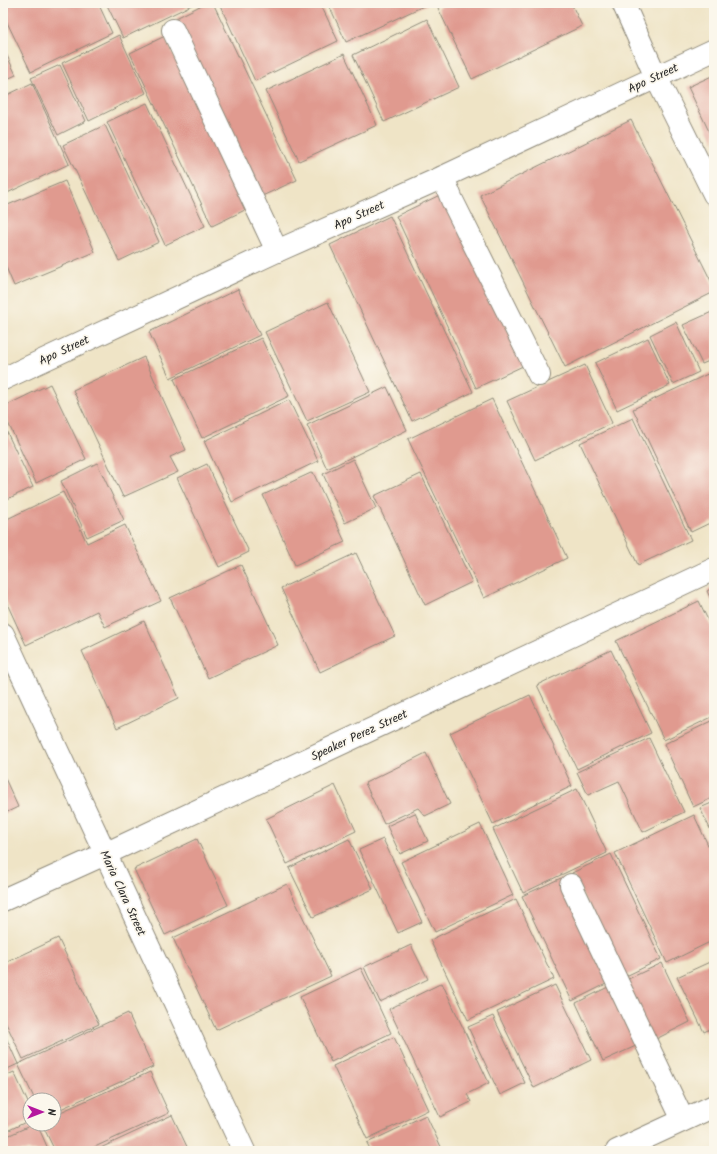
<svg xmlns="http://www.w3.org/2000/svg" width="717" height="1154" font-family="Kalam,sans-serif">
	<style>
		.building { fill: #e09a8f }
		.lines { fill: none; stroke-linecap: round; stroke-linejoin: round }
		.street-casing { stroke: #8d8878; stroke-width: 24 }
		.secondary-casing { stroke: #8d8878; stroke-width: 24 }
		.street { stroke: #fff; stroke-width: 22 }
		.secondary { stroke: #fff; stroke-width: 22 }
		.labels { text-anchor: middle; stroke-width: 3.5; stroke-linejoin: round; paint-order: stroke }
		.street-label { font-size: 12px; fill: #2b2b2b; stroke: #fbf7ec }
	</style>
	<rect width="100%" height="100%" fill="#fbf7ec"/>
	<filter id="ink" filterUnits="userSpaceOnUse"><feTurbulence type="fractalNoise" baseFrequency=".025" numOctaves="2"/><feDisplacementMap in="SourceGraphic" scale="8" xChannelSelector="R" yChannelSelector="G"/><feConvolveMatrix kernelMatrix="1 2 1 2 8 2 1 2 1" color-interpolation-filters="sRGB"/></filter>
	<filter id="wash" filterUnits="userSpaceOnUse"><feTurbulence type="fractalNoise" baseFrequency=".012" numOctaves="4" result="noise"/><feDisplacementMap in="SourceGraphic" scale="16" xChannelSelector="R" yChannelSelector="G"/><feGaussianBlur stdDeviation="0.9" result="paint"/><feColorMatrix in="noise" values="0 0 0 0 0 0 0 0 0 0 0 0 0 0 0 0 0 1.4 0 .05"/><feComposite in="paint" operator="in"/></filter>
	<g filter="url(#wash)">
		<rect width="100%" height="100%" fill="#efe4c6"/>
		<g id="blocks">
			<!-- building -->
			<g class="building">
				<polygon points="3,3 98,3 112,33 31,72 3,14"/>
				<polygon points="106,3 196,3 123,38"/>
				<polygon points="206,3 213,3 297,180 260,197 176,18"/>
				<polygon points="219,3 320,3 338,41 255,81"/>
				<polygon points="328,3 430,3 346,42"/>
				<polygon points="448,3 571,3 582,26 472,79 438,8"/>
				<polygon points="427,19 459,87 384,122 353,55"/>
				<polygon points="119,35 146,93 89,121 62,63"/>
				<polygon points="165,36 247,209 212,226 130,53"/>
				<polygon points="3,47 16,75 3,81"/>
				<polygon points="344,54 377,125 299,161 266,91"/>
				<polygon points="60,65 86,121 58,135 31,78"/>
				<polygon points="714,75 714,142 688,87"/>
				<polygon points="32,83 69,164 3,195 3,97"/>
				<polygon points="147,103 205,226 165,245 107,122"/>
				<polygon points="631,120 714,287 714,292 565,367 480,195"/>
				<polygon points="105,125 159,242 119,261 63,145"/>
				<polygon points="65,181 95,252 14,286 3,260 3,207"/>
				<polygon points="444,193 525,365 476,388 396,216"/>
				<polygon points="390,216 473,392 412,421 330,245"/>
				<polygon points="238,289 260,335 170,378 149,332"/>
				<polygon points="328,302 370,392 307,421 265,332"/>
				<polygon points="714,311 714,359 702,364 683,325"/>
				<polygon points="676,322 699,372 673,384 650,335"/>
				<polygon points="261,338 289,396 202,438 174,379"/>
				<polygon points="648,338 670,385 617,410 595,363"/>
				<polygon points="144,357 186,450 170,457 178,472 123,497 73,390"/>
				<polygon points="585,365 612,423 535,460 507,401"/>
				<polygon points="714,371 714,521 691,532 633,409"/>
				<polygon points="50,384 86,459 36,483 3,412 3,407"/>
				<polygon points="387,387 407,430 327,469 307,425"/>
				<polygon points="492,399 567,558 484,598 408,439"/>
				<polygon points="289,400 318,461 232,502 204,441"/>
				<polygon points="633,418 691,540 638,565 580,443"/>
				<polygon points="3,424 33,487 3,501"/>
				<polygon points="353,459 376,508 345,523 323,474"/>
				<polygon points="97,463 124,520 87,537 61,481"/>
				<polygon points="207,464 249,552 219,567 177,478"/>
				<polygon points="313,472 345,542 295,565 263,495"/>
				<polygon points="421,474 472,582 425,605 374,496"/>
				<polygon points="63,492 87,543 125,525 161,601 105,627 97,611 26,645 3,595 3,521"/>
				<polygon points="356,553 395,636 320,672 281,588"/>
				<polygon points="241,565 278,645 208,678 170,598"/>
				<polygon points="714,587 714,606 707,591"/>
				<polygon points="699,601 714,633 714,716 664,740 616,641"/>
				<polygon points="144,621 179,698 117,728 82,651"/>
				<polygon points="611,650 651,733 577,769 537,685"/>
				<polygon points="530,695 572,786 493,824 450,733"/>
				<polygon points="714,720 714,797 693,807 664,744"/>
				<polygon points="649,738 684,812 643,832 619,781 588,795 577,772"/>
				<polygon points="426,753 450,804 425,816 418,808 384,824 365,783"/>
				<polygon points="3,774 18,807 3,814"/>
				<polygon points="335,785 356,831 287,864 266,819"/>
				<polygon points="577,789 607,853 523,893 493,829"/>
				<polygon points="714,802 714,837 700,808"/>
				<polygon points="415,813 428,841 400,854 387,826"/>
				<polygon points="694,815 714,858 714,940 667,963 615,853"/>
				<polygon points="480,824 513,895 435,932 401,862"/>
				<polygon points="197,839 228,905 165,935 134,869"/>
				<polygon points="349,839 373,889 313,917 289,868"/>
				<polygon points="383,839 422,922 398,933 359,850"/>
				<polygon points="611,854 661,959 622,978 572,873"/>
				<polygon points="561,878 610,982 572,1001 522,896"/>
				<polygon points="287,884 331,976 216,1030 173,938"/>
				<polygon points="516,899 554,979 468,1020 430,940"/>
				<polygon points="58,938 99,1024 23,1059 3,1017 3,964"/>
				<polygon points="411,945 428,979 380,1002 364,967"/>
				<polygon points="714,960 714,1027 704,1032 677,977"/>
				<polygon points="662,963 690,1022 652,1041 624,981"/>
				<polygon points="361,968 391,1033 331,1062 300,997"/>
				<polygon points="442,983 489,1083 467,1094 471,1102 440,1117 389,1009"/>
				<polygon points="555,985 591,1060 534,1088 497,1012"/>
				<polygon points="610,986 638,1045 603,1061 576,1003"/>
				<polygon points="128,1013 153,1067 54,1112 54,1100 35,1100 18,1064 3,1071 3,1031 18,1064"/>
				<polygon points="493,1016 525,1083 500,1095 468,1027"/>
				<polygon points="394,1037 428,1110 367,1139 333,1066"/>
				<polygon points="14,1072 30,1107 30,1120 3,1133 3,1077"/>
				<polygon points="150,1072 169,1113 86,1151 55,1151 42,1124 54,1124 54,1115"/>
				<polygon points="172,1115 189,1151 94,1151"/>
				<polygon points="426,1115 443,1151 371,1151 367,1143"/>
				<polygon points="34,1124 37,1124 49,1151 3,1151 3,1138"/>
			</g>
		</g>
	</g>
	<g filter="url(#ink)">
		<use href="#blocks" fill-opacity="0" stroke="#8d8878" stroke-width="1"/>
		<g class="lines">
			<!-- street casing -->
			<g class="street-casing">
				<g id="street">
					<polyline points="623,3 656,77 714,194"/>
					<polyline points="173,30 277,251"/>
					<polyline points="443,177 452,200 539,375"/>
					<polyline points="3,379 277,251 443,177 714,50"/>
					<polyline points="571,885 683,1120"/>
					<polyline points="3,900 105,854 714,569"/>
				</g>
			</g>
			<!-- secondary casing -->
			<g class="secondary-casing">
				<g id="secondary">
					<polyline points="3,634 244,1151"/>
					<polyline points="617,1151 714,1106"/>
				</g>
			</g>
			<!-- street -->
			<use href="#street" class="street"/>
			<!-- secondary -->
			<use href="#secondary" class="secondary"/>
		</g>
	</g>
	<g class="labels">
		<!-- street labels -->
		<g class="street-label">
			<text transform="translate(653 78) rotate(-25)" y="4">Apo Street</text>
			<text transform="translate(359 215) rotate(-24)" y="4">Apo Street</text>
			<text transform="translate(64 350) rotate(-25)" y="4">Apo Street</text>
			<text transform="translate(359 735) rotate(-25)" y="4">Speaker Perez Street</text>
			<text transform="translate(123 893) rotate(65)" y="4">Maria Clara Street</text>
		</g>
	</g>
	<!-- margin -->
	<rect width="717" height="1154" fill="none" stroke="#fbf7ec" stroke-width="16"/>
	<!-- north arrow -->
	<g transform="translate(42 1112) rotate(90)"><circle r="19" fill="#fbf7ec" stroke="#a8a59f"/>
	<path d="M0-3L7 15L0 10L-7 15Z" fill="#b5179e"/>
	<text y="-6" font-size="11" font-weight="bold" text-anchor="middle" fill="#2b2b2b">N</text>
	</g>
</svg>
